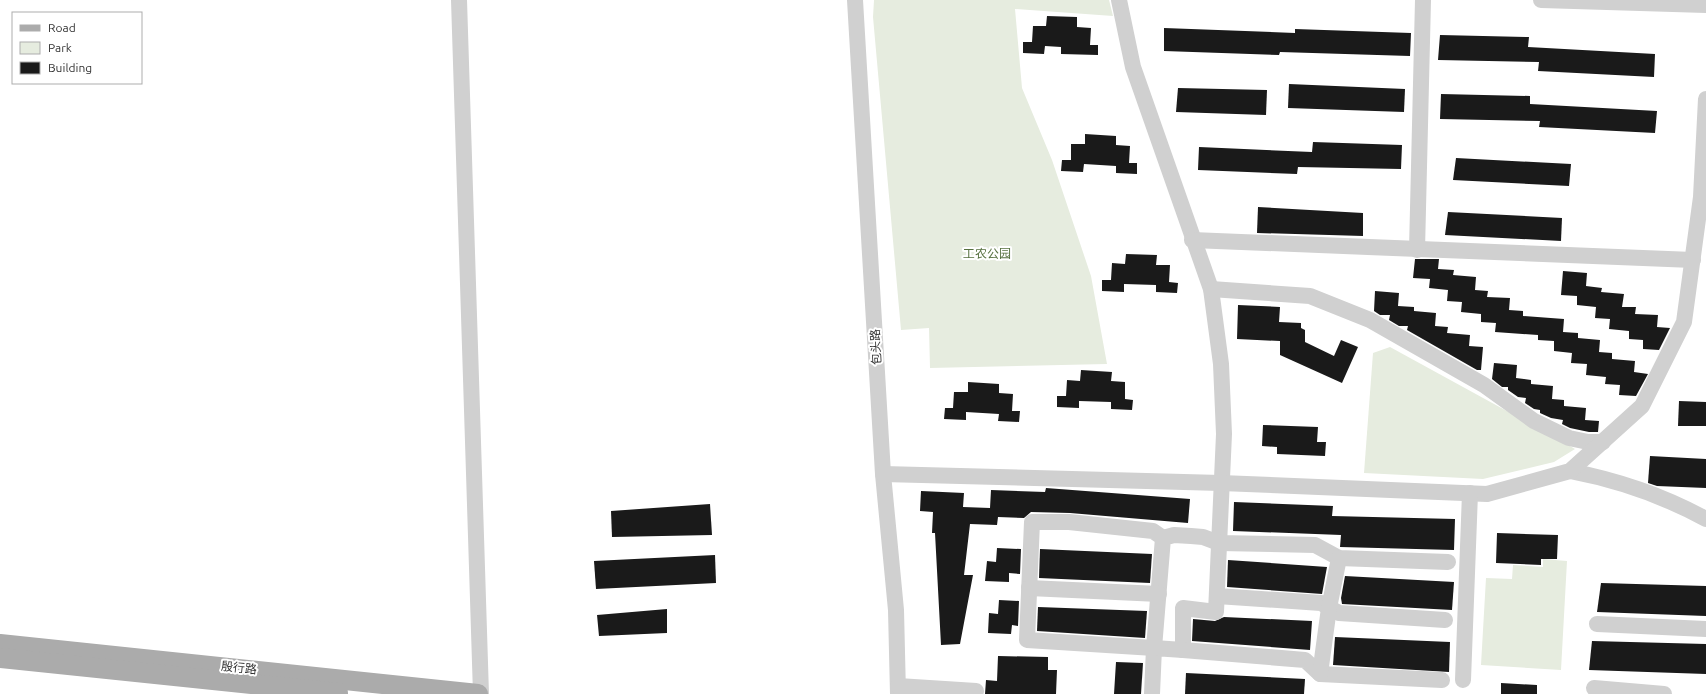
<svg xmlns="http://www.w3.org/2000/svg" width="1706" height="694" font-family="Ubuntu,'Noto Sans SC',sans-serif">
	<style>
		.green { fill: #e6ecdf }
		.building { fill: #1a1a1a }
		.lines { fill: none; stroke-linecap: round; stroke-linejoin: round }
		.minor { stroke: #d0d0d0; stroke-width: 16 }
		.major { stroke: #ababab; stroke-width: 20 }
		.labels { text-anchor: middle; stroke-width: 4; stroke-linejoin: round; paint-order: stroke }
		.park-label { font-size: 12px; fill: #56703f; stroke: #fff }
		.street-label { font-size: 12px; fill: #333; stroke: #fff }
	</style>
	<rect width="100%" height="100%" fill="#fff"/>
	<!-- green -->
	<g class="green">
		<polygon points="874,0 1109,0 1113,16 1015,9 1022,88 1052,160 1091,276 1107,364 930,368 929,328 901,330 873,17"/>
		<polygon points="1390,347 1558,439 1575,449 1554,462 1483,479 1364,473 1373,353"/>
		<polygon points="1543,559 1567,561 1561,670 1481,665 1486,578 1512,579 1513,565 1543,567"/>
	</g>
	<!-- building -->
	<g class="building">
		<polygon points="1047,16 1077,17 1077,27 1091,28 1090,45 1098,45 1098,55 1061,54 1061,47 1045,46 1044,54 1023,53 1023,42 1032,42 1033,26 1046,26"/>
		<polygon points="1164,28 1295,33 1295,29 1411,33 1410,56 1280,52 1279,55 1164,51"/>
		<polygon points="1440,35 1529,37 1528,47 1655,54 1654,77 1538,71 1539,62 1438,60"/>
		<polygon points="1289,84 1405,89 1404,112 1288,108"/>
		<polygon points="1178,88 1267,90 1266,115 1176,112"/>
		<polygon points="1441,94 1530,96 1530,104 1657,111 1655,133 1539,127 1540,121 1440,119"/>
		<polygon points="1085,134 1116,136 1116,145 1130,146 1129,163 1137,163 1137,174 1116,173 1116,166 1084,164 1083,172 1061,171 1062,160 1071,160 1071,144 1085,144"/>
		<polygon points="1313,142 1402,145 1401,169 1298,167 1297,174 1198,170 1199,147 1312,152"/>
		<polygon points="1456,158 1571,164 1569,186 1453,180"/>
		<polygon points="1258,207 1363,213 1363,236 1257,233"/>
		<polygon points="1448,212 1562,218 1561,241 1445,235"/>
		<polygon points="1126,254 1157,255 1156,265 1170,265 1169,282 1178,283 1177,293 1156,292 1156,285 1124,284 1124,292 1102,291 1102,280 1111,280 1112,263 1125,264"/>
		<polygon points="1415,259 1439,259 1438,269 1454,270 1453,275 1476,277 1475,290 1488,291 1487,297 1510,298 1509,310 1523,311 1523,316 1564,319 1563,332 1578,333 1578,338 1600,340 1599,352 1612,353 1612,359 1635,361 1634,372 1648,374 1636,396 1619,395 1620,385 1605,384 1606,377 1586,375 1587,364 1571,363 1572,353 1554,351 1554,341 1538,340 1538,335 1495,332 1496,323 1481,322 1481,314 1461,312 1462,302 1447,301 1448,290 1429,288 1430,279 1413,278"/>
		<polygon points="1563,271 1587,273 1586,286 1602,288 1601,292 1624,294 1622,307 1636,307 1635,314 1658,315 1657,327 1670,328 1659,350 1643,349 1643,340 1629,339 1629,331 1609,329 1610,319 1595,318 1596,307 1577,305 1577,296 1561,295"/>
		<polygon points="1375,291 1399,293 1398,306 1414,307 1414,311 1436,313 1435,326 1448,327 1447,333 1470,335 1469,346 1483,347 1481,370 1477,370 1407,330 1408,326 1399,326 1389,320 1390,315 1380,315 1374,311"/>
		<polygon points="1238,305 1280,307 1279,322 1301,323 1301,328 1305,330 1305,342 1334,356 1341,340 1358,347 1342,383 1280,355 1280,341 1237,339"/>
		<polygon points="1494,363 1517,365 1516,378 1531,380 1531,384 1553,386 1552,399 1564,400 1564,406 1586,408 1585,420 1599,421 1598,432 1589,432 1570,428 1562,424 1563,420 1551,418 1540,413 1540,410 1534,409 1525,403 1526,398 1518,397 1508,390 1508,387 1502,387 1492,379"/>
		<polygon points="1081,370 1112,372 1111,381 1125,382 1125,399 1133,400 1132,410 1111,409 1111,402 1079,401 1079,408 1057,407 1057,396 1066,396 1067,380 1080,381"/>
		<polygon points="968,382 999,384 999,393 1013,394 1012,411 1020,411 1019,422 998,421 999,414 966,412 966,420 944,419 945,408 953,408 954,392 968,392"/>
		<polygon points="1679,401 1706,402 1706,426 1678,426"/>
		<polygon points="1263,425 1318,427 1317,442 1326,442 1325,456 1277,454 1277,447 1262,446"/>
		<polygon points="1650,456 1706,459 1706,488 1657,486 1648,483"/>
		<polygon points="1046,488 1190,499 1188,523 1070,513 1031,512 1024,518 998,517 997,525 970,524 964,575 973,575 960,644 941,645 935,533 932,533 933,512 920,511 921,491 964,493 963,507 990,508 991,490 1045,492"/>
		<polygon points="1234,502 1333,506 1332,516 1455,519 1454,550 1340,547 1341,535 1233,531"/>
		<polygon points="710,504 712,535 612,537 611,511"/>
		<polygon points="1497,533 1558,535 1557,559 1541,559 1541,565 1496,563"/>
		<polygon points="997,548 1021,549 1020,574 1009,573 1009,582 985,581 987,561 996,562"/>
		<polygon points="1040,549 1152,554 1150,583 1039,578"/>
		<polygon points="715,555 716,583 596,589 594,561"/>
		<polygon points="1228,560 1327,567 1322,594 1227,587"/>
		<polygon points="1345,576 1454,582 1452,610 1342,604 1341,598"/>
		<polygon points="1601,583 1706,586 1706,616 1597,612"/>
		<polygon points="999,600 1019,601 1018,626 1012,625 1011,634 988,633 989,613 998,614"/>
		<polygon points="1038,607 1147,611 1145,638 1037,631"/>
		<polygon points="667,609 667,633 599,636 597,615"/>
		<polygon points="1224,617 1312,621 1310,650 1192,641 1193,619 1215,621"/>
		<polygon points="1335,637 1450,642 1449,672 1333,665"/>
		<polygon points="1592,641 1706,644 1706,674 1589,670"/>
		<polygon points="998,656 1048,657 1048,670 1057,670 1056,694 985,694 986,680 997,681"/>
		<polygon points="1116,662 1143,663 1141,694 1114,694"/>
		<polygon points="1186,673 1305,679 1304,694 1185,694"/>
		<polygon points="1501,683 1537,685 1537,694 1501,694"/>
	</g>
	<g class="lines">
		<!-- minor -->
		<g class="minor">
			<polyline points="459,0 481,694"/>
			<polyline points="855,0 883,474 896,610 898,694"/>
			<polyline points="1119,0 1133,67 1211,289 1221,364 1224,434 1216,612 1183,608 1183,650 1154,648 1152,694"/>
			<polyline points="1541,0 1706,5"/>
			<polyline points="1192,240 1693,260"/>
			<polyline points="1417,250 1423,0"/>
			<polyline points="1211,289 1310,296 1370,320 1484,385 1534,421 1569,438 1588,442 1603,442"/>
			<path d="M1570,471C1617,480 1664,496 1706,519"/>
			<polyline points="883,474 1221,483 1487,494 1570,471 1642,406 1684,322 1701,197 1706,99"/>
			<polyline points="1163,538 1153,531 1069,522 1032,522 1027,640 1154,648 1163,538 1174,535 1191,536 1203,537 1219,543 1315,545 1339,558 1448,562"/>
			<polyline points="1029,588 1159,594"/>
			<polyline points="1217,596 1321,603 1339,613 1445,620"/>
			<polyline points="1597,624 1706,629"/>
			<polyline points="1183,650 1305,660 1320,674 1442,680"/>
			<polyline points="1320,674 1329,608 1339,558"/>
			<polyline points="1463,680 1470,493"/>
			<polyline points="898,686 976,691"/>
			<polyline points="1594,688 1664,694"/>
		</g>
		<!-- major -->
		<g class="major">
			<polyline points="0,644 478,694"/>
			<polyline points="0,658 338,693"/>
		</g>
	</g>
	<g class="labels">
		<!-- park labels -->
		<g class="park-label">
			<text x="987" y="258">工农公园</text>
		</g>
		<!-- street labels -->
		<g class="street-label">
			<text transform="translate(876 347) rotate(-93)" y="4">包头路</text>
			<text transform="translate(239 668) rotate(6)" y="4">殷行路</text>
		</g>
	</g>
	<!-- legend -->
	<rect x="12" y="12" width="130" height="72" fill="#ffffff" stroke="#adadad"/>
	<rect x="20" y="25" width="20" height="6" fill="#ababab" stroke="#adadad"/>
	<text x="48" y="32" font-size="12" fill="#333333">Road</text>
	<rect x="20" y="42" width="20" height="12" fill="#e6ecdf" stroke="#adadad"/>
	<text x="48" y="52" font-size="12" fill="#333333">Park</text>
	<rect x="20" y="62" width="20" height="12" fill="#1a1a1a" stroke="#adadad"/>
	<text x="48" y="72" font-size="12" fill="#333333">Building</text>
</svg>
